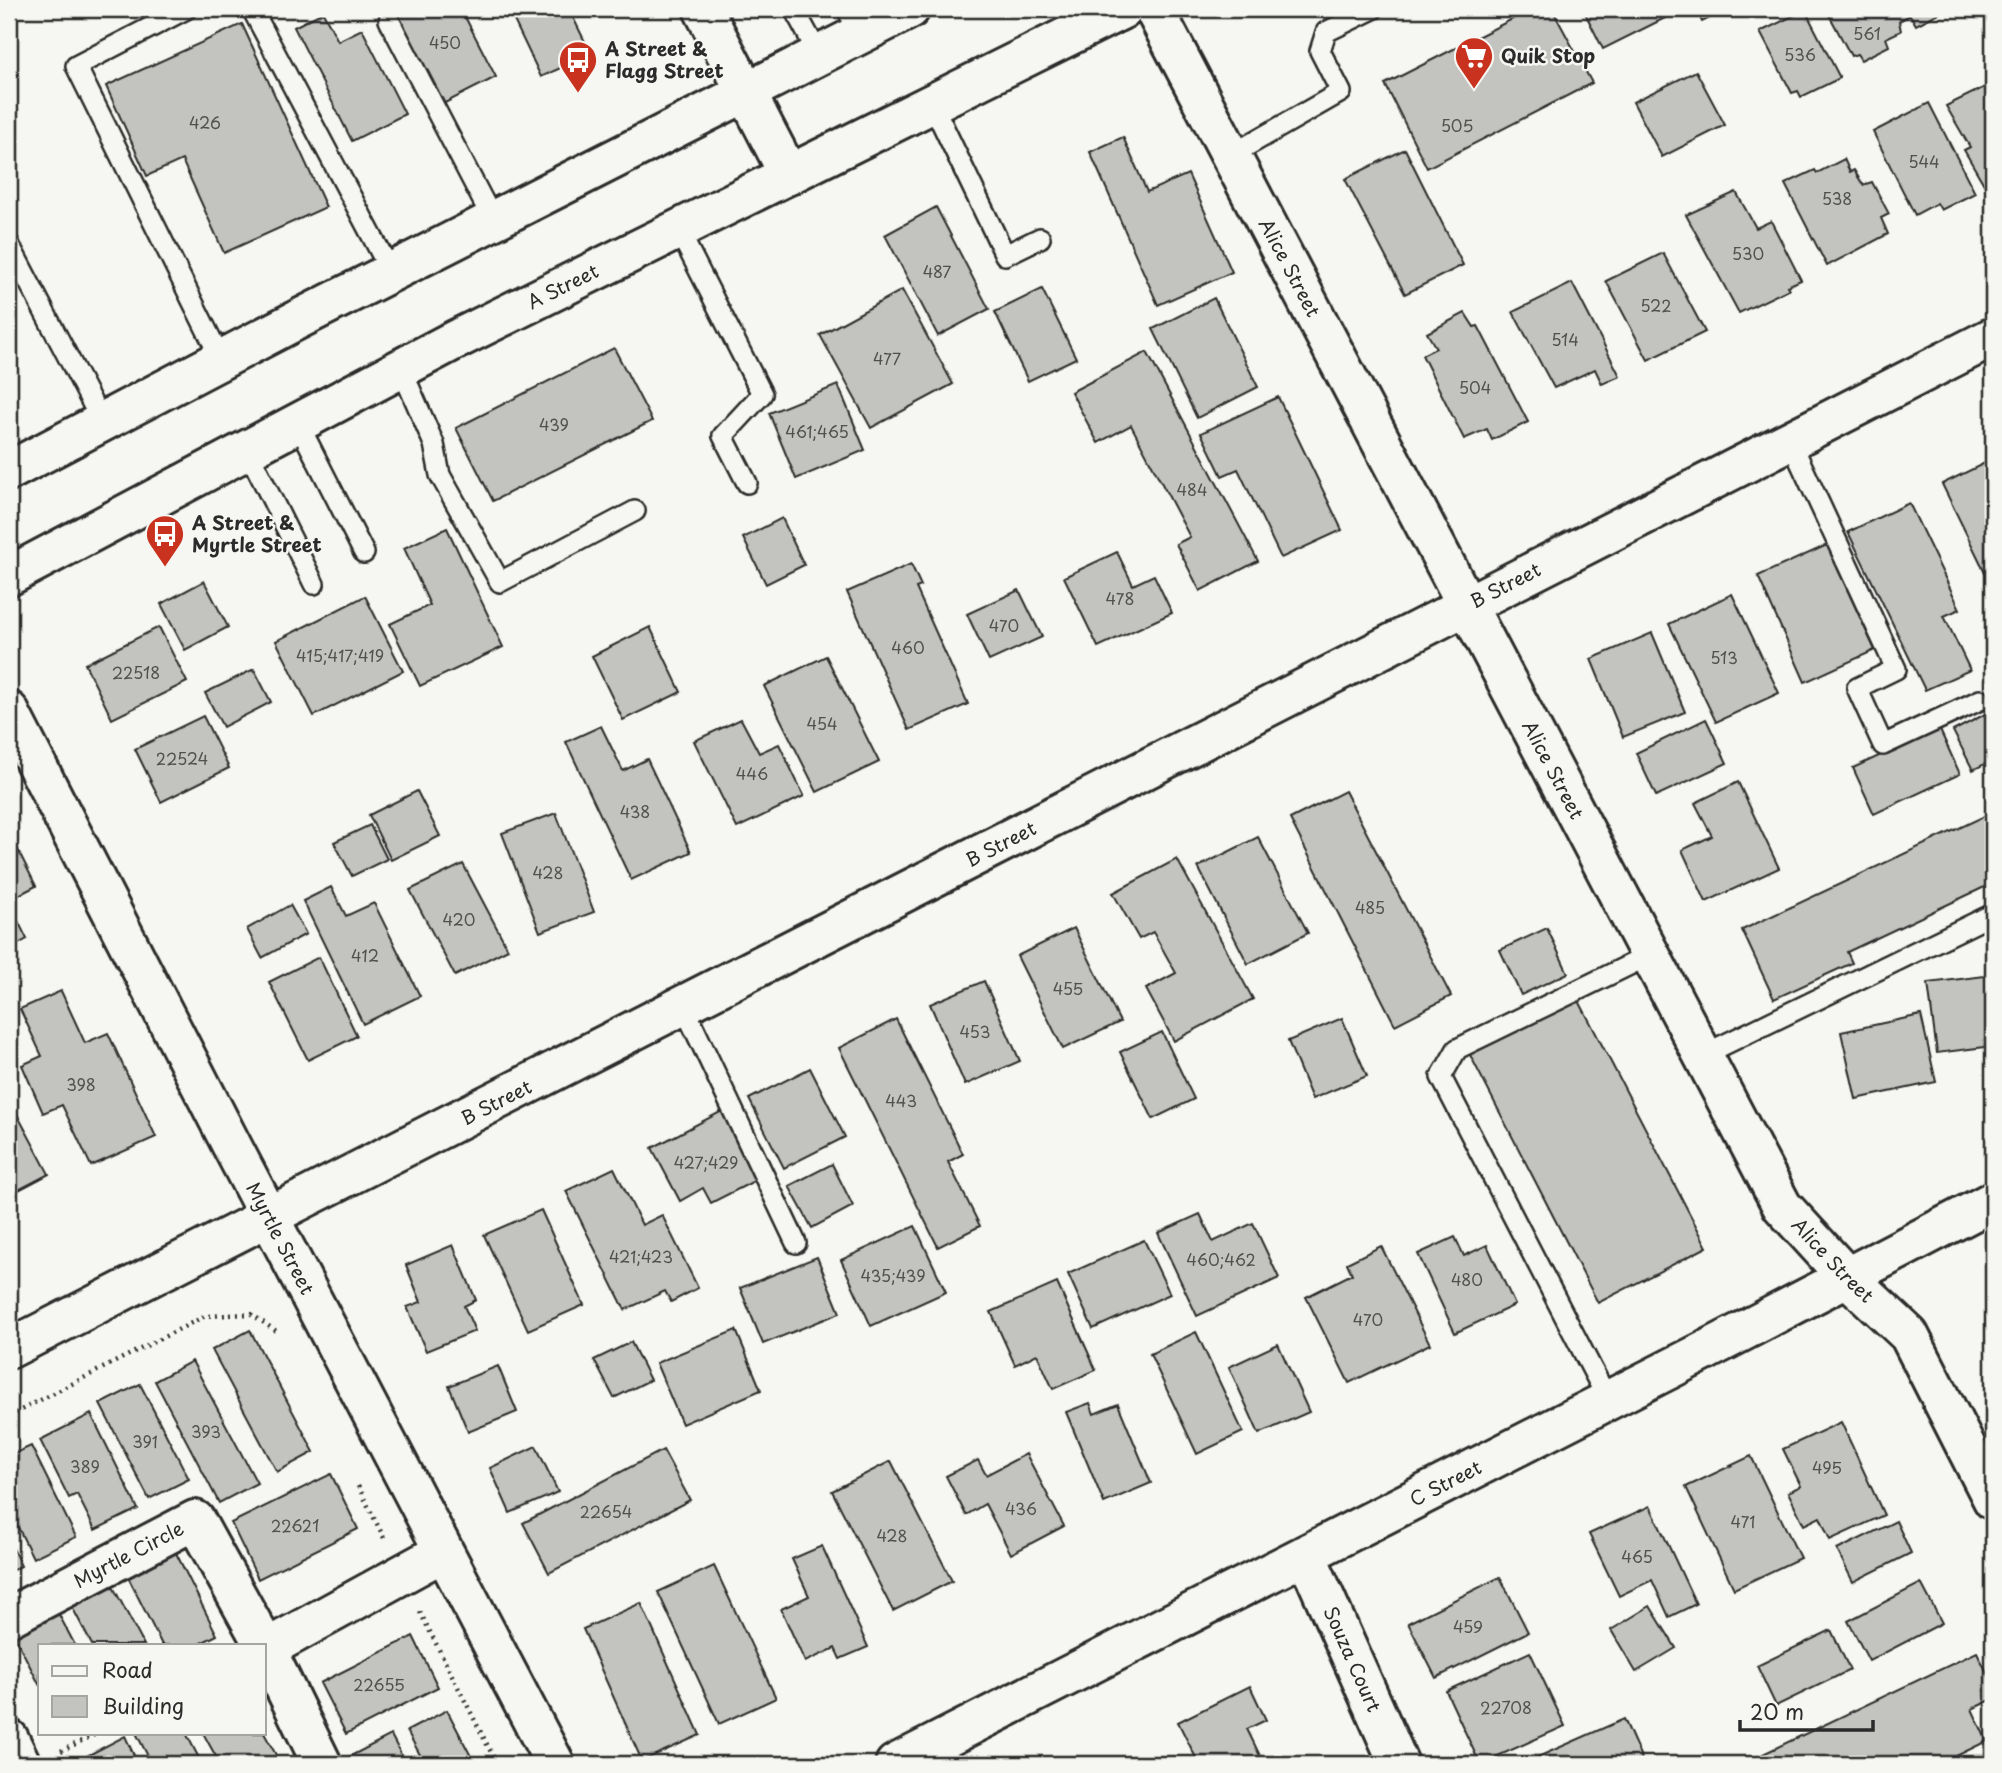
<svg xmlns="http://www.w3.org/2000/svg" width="2002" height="1773" font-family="'Playpen Sans',sans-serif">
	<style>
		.building { fill: #c3c3c0; stroke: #2b2b2b; stroke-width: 2 }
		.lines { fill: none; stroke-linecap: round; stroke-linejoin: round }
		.lane-casing { stroke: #2b2b2b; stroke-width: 24 }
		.street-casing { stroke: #2b2b2b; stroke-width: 44 }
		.secondary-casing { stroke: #2b2b2b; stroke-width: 44 }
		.path { stroke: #2b2b2b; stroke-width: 4.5; stroke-dasharray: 2 5; stroke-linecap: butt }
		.lane { stroke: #f6f6f2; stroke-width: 19 }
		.street { stroke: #f6f6f2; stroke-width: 38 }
		.secondary { stroke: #f6f6f2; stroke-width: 38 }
		.labels { text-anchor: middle; stroke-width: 5; stroke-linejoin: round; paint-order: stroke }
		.number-label { font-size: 16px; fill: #515150 }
		.poi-label { font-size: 19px; font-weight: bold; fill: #2b2b2b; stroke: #f6f6f2; text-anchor: start }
		.street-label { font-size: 19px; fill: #2b2b2b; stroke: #f6f6f2 }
	</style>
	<rect width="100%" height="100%" fill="#f6f6f2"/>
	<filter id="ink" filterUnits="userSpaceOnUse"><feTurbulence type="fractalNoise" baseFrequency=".0143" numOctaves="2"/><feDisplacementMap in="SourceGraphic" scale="14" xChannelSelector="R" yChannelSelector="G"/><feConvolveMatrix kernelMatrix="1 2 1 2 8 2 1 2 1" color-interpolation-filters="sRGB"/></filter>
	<g filter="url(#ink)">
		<!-- building -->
		<g class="building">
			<polygon points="393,9 461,9 496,77 443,104"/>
			<polygon points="511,9 569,9 591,54 541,77 509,10"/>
			<polygon points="1532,9 1552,9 1592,83 1427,168 1385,84"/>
			<polygon points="1583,9 1683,9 1603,49"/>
			<polygon points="1696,9 1728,9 1702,22"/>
			<polygon points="1826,9 1947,9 1916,25 1910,15 1899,21 1901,31 1886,38 1889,46 1861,60 1857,54 1851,56"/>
			<polygon points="1805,10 1840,78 1801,97 1798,91 1792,93 1760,32"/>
			<polygon points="323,12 338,41 362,29 405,114 352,141 294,27"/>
			<polygon points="242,24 326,207 224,253 182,160 147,176 106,86"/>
			<polygon points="1696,71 1725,125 1662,157 1633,102"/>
			<polygon points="1993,83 1993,181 1985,186 1964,150 1970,147 1946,106"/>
			<polygon points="1929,103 1975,193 1941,210 1937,203 1915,215 1873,132"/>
			<polygon points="1123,137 1147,192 1188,174 1232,272 1158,305 1090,152"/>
			<polygon points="1405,149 1463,265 1405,294 1345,179"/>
			<polygon points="1844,159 1850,172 1854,170 1863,185 1872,182 1889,214 1881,218 1888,234 1827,266 1785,184 1815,170 1817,173"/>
			<polygon points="1736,192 1756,228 1771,221 1801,280 1787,286 1789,289 1739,313 1686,215"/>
			<polygon points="936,207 989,309 938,336 885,235"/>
			<polygon points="1663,253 1705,332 1648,360 1606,281"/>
			<polygon points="1572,283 1620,376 1602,384 1595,369 1554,388 1513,312"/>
			<polygon points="1042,289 1076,358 1028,381 995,312"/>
			<polygon points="902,290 953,384 871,428 820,335"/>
			<polygon points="1214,298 1258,387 1197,418 1153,329"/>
			<polygon points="1465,313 1474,327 1478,326 1528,422 1492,440 1487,429 1464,439 1422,355 1436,348 1427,333"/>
			<polygon points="614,348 652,421 493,501 456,428"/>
			<polygon points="1147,352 1258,561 1200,591 1176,544 1190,537 1131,425 1098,443 1071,392"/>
			<polygon points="838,385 865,450 796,479 769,413"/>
			<polygon points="1278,397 1342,530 1281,558 1238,469 1222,476 1201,433"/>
			<polygon points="1993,459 1993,570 1986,574 1942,484"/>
			<polygon points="1909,503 1960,609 1944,616 1970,670 1925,690 1848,532"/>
			<polygon points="782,518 804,565 766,584 743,538"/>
			<polygon points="447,528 503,647 420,686 390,624 430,605 404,548"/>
			<polygon points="1827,545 1875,650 1805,682 1758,576"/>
			<polygon points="1117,552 1133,585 1154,575 1172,613 1098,647 1064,577"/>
			<polygon points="911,564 921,586 916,588 968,704 909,730 847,592"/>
			<polygon points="204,581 228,627 185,650 161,604"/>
			<polygon points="1019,590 1042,637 989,661 967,614"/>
			<polygon points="1732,594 1779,693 1716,722 1669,624"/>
			<polygon points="365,596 403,671 314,716 276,641"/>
			<polygon points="159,627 187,682 112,719 85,664"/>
			<polygon points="650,627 681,692 623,720 592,656"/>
			<polygon points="1652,633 1685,712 1623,737 1591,659"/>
			<polygon points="826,656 879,762 817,792 764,686"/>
			<polygon points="254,669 271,702 223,727 205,693"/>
			<polygon points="1993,710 1993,760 1973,770 1953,731"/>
			<polygon points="203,716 229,768 161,802 135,749"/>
			<polygon points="741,719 759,753 779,744 804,796 737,828 694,741"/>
			<polygon points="1706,719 1727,763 1656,796 1636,753"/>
			<polygon points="601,726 623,771 647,759 691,852 631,880 566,742"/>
			<polygon points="1939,728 1960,774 1874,814 1853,768"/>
			<polygon points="1738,782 1779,868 1706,902 1682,850 1712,836 1695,803"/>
			<polygon points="417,791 440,836 391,860 369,815"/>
			<polygon points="1345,791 1451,996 1395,1025 1290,819"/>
			<polygon points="1993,812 1993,883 1847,952 1852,963 1774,999 1742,930"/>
			<polygon points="556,813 594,912 540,932 502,833"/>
			<polygon points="370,825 387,859 352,876 334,842"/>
			<polygon points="9,832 36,886 9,900"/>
			<polygon points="1258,837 1308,933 1248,964 1198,867"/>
			<polygon points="1177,859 1253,999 1174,1041 1146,989 1176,973 1153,932 1139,939 1113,893"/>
			<polygon points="463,864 508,949 455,976 410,890"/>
			<polygon points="331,887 346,916 374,903 420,996 363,1024 303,901"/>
			<polygon points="290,905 306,934 262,958 247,929"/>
			<polygon points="13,911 27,939 9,949 9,913"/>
			<polygon points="1074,928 1120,1022 1063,1049 1017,956"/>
			<polygon points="1547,928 1568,973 1521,995 1500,950"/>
			<polygon points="319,957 357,1036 308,1060 269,982"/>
			<polygon points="1993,975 1993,1046 1937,1053 1928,983"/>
			<polygon points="984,981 1020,1061 965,1085 930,1004"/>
			<polygon points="61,991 85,1043 108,1033 156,1137 91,1166 62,1105 43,1113 22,1065 42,1056 20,1009"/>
			<polygon points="1576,995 1707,1247 1598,1303 1468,1051"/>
			<polygon points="1921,1015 1936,1082 1856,1099 1841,1032"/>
			<polygon points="1342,1018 1367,1076 1312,1099 1288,1041"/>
			<polygon points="896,1019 963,1154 948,1162 980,1226 938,1247 839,1048"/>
			<polygon points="1162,1032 1194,1099 1153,1119 1120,1052"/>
			<polygon points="810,1068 845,1137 784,1168 749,1099"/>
			<polygon points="11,1103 49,1174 9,1195 9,1105"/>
			<polygon points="724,1110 760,1178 711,1203 703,1188 680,1201 652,1148"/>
			<polygon points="832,1164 853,1206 812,1228 789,1186"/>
			<polygon points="614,1168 642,1225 662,1215 698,1288 671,1302 665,1291 625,1310 566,1191"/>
			<polygon points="541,1210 584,1305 528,1330 484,1235"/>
			<polygon points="1200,1214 1213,1242 1253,1223 1279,1278 1197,1316 1158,1233"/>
			<polygon points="915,1226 946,1292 871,1326 841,1260"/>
			<polygon points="1455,1237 1464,1256 1487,1245 1515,1305 1455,1333 1418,1254"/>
			<polygon points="1144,1240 1170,1294 1093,1329 1068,1274"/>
			<polygon points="453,1245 476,1300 464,1306 475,1331 426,1351 407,1307 421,1302 406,1265"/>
			<polygon points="1381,1246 1430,1344 1349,1383 1306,1297 1352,1274 1347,1263"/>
			<polygon points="817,1257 840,1313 763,1344 740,1288"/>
			<polygon points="1057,1283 1096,1370 1053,1389 1037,1354 1015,1365 991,1312"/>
			<polygon points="250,1330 314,1452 277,1472 212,1350"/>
			<polygon points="736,1330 761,1390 682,1424 656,1363"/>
			<polygon points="1196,1332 1243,1432 1197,1454 1150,1354"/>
			<polygon points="631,1342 650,1380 614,1398 594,1360"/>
			<polygon points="1278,1344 1309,1412 1259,1434 1229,1367"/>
			<polygon points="192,1361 257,1483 219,1503 155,1381"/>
			<polygon points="498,1366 517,1412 468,1432 449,1386"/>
			<polygon points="140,1384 189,1479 149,1499 100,1404"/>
			<polygon points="1090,1403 1094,1414 1118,1404 1151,1483 1104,1503 1066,1412"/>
			<polygon points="91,1414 138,1509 95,1530 77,1494 69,1498 40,1440"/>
			<polygon points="1841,1422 1884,1515 1830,1540 1820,1517 1804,1525 1788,1492 1801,1486 1783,1449"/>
			<polygon points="31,1446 76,1537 33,1558 9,1509 9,1456"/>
			<polygon points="536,1446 558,1492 510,1513 490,1468"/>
			<polygon points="663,1450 690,1500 549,1573 523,1523"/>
			<polygon points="1026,1454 1064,1526 1011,1554 985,1504 966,1515 946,1476 978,1460 986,1475"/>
			<polygon points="1751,1456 1800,1558 1734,1589 1686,1487"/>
			<polygon points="891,1461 952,1581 893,1611 832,1491"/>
			<polygon points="331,1474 358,1529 258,1579 231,1523"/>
			<polygon points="1650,1506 1696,1604 1669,1617 1652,1580 1619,1596 1589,1534"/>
			<polygon points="1896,1521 1911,1553 1853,1582 1837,1550"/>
			<polygon points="9,1540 21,1566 9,1572"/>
			<polygon points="822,1546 868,1647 840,1659 835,1648 805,1662 781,1609 809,1596 792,1559"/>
			<polygon points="174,1549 217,1635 197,1645 162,1645 126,1573"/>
			<polygon points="714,1566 776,1698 719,1724 658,1592"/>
			<polygon points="1500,1577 1528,1632 1436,1678 1408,1623"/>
			<polygon points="110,1581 144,1645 92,1645 70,1603"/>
			<polygon points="1921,1583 1942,1623 1869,1661 1848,1621"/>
			<polygon points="641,1603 700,1735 642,1761 583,1629"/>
			<polygon points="1650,1606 1676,1648 1636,1672 1611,1630"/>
			<polygon points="56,1609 75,1645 40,1645 40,1686 12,1631"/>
			<polygon points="1831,1630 1850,1670 1776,1706 1757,1666"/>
			<polygon points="413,1636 438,1687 346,1734 320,1683"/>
			<polygon points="1530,1652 1565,1726 1480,1764 1446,1691"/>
			<polygon points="1977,1652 1993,1685 1993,1699 1972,1709 1987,1741 1940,1764 1742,1764"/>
			<polygon points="1250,1686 1266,1720 1247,1729 1264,1764 1199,1764 1178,1722"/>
			<polygon points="447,1710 475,1764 425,1764 407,1731"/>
			<polygon points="1624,1719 1644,1764 1522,1764"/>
			<polygon points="136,1733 186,1733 202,1764 152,1764"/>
			<polygon points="203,1733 264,1733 281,1764 220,1764"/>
			<polygon points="391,1735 406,1764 348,1764 345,1759"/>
			<polygon points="125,1736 138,1764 86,1764 83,1758"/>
		</g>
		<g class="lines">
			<!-- lane casing -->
			<g class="lane-casing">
				<g id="lane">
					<polyline points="186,9 76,66 221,359"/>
					<polyline points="252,9 391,272"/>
					<polyline points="794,9 819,55"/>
					<polyline points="847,9 860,34"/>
					<polyline points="389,20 493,220"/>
					<polyline points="932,103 1005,255 1040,238"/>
					<polyline points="1231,155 1341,92 1320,51 1326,32 1373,9"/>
					<polyline points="678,229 762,394 723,436 747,483"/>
					<polyline points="9,244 102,422"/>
					<polyline points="401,368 434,444 440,475 500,582 635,511"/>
					<polyline points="298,423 364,553"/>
					<polyline points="1790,440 1896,669 1857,688 1883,745 1980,700"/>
					<polyline points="247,449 314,584"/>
					<polyline points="683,1005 796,1243"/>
					<polyline points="1703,1055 1993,914"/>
					<polyline points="1608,1400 1441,1077 1457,1049 1650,955"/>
				</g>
			</g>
			<!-- street casing -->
			<g class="street-casing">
				<g id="street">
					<polyline points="703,9 789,175"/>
					<path id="s1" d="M1154,9L1782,1206L1847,1277L1909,1335L1993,1500"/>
					<path id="s2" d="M9,711L234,1150L555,1764"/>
					<path id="s3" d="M9,1349C673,1016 1331,672 1993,337"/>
					<path id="s4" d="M1306,1555L1399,1764"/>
					<path id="s5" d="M9,1617L195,1520L264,1645"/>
					<polyline points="264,1645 322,1764"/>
					<polyline points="266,1649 443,1552"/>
					<polyline points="9,1739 21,1764"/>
					<path id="s6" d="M895,1764L1703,1352L1993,1201"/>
				</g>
			</g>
			<!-- secondary casing -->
			<g class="secondary-casing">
				<g id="secondary">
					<polyline points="9,471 295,321 910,9"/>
					<path id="s7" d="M9,576L449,343L1123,9"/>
				</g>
			</g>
			<!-- path -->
			<g class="path">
				<polyline points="9,1416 205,1316 251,1314 279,1333"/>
				<polyline points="358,1486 384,1538"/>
				<polyline points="420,1612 497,1764"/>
				<polyline points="61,1751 98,1733"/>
			</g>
			<!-- lane -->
			<use href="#lane" class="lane"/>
			<!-- street -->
			<use href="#street" class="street"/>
			<!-- secondary -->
			<use href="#secondary" class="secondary"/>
		</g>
	</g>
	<!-- icons -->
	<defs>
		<g id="supermarket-pin" transform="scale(2.0125)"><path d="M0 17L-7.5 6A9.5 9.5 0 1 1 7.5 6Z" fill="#c8321e" stroke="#f6f6f2"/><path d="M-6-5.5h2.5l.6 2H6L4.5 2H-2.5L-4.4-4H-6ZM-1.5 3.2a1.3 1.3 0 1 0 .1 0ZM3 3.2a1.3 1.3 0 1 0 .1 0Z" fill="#fff"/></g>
		<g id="bus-pin" transform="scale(2.0125)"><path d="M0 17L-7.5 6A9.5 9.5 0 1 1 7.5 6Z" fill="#c8321e" stroke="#f6f6f2"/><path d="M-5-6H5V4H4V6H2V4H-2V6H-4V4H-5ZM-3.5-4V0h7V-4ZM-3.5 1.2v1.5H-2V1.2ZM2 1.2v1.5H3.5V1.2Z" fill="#fff"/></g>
	</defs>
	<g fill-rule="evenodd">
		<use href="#supermarket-pin" x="1474" y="56"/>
		<use href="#bus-pin" x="578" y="60"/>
		<use href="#bus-pin" x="165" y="534"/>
	</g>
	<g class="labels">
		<!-- number labels -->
		<g class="number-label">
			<text x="1867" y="40">561</text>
			<text x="445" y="49">450</text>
			<text x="1800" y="61">536</text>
			<text x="205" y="129">426</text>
			<text x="1457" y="132">505</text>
			<text x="1924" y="168">544</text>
			<text x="1837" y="205">538</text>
			<text x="1748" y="260">530</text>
			<text x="937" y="278">487</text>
			<text x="1656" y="312">522</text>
			<text x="1565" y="346">514</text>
			<text x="887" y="365">477</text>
			<text x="1475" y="394">504</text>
			<text x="554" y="431">439</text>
			<text x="817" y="438">461;465</text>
			<text x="1192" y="496">484</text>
			<text x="1120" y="605">478</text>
			<text x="1004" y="632">470</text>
			<text x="908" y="654">460</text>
			<text x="340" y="662">415;417;419</text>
			<text x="1724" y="664">513</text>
			<text x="136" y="679">22518</text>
			<text x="822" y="730">454</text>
			<text x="182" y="765">22524</text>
			<text x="752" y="780">446</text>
			<text x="635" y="818">438</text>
			<text x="548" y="879">428</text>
			<text x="1370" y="914">485</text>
			<text x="459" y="926">420</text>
			<text x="365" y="962">412</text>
			<text x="1068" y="995">455</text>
			<text x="975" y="1038">453</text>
			<text x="81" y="1091">398</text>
			<text x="901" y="1107">443</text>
			<text x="706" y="1169">427;429</text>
			<text x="641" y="1263">421;423</text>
			<text x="1221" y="1266">460;462</text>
			<text x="893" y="1282">435;439</text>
			<text x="1467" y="1286">480</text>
			<text x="1368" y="1326">470</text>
			<text x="206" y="1438">393</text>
			<text x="145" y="1448">391</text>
			<text x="85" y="1473">389</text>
			<text x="1827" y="1474">495</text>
			<text x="1021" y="1515">436</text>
			<text x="606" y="1518">22654</text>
			<text x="1743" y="1528">471</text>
			<text x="295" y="1532">22621</text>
			<text x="892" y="1542">428</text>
			<text x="1637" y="1563">465</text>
			<text x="1468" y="1633">459</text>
			<text x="379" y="1691">22655</text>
			<text x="1506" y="1714">22708</text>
		</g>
		<!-- poi labels -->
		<g class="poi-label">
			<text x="605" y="56">A Street &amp;<tspan x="605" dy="22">Flagg Street</tspan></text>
			<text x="1501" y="63">Quik Stop</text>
			<text x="192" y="530">A Street &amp;<tspan x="192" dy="22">Myrtle Street</tspan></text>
		</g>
		<!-- street labels -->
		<g class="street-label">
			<text dy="7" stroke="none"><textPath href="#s1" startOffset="292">Alice Street</textPath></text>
			<text dy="7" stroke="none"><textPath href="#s7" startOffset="625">A Street</textPath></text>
			<text dy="7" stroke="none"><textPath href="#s3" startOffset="1680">B Street</textPath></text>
			<text dy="7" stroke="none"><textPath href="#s1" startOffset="859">Alice Street</textPath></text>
			<text dy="7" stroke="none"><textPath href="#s3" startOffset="1113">B Street</textPath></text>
			<text dy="7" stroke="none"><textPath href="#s3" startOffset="546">B Street</textPath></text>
			<text dy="7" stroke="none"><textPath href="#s2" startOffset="593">Myrtle Street</textPath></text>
			<text dy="7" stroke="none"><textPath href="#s1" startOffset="1426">Alice Street</textPath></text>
			<text dy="7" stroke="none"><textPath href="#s6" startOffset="618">C Street</textPath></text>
			<text dy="7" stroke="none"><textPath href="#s5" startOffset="135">Myrtle Circle</textPath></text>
			<text dy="7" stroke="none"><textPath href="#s4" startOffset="114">Souza Court</textPath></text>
		</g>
	</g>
	<!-- margin -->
	<rect width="2002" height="1773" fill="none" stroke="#f6f6f2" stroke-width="35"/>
	<rect x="18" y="18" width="1967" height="1738" fill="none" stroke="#2b2b2b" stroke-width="2.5" filter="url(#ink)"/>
	<!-- legend -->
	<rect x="38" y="1644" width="228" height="91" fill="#f6f6f2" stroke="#a5a5a2" stroke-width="2"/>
	<rect x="52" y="1666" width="35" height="10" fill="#f6f6f2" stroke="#a5a5a2" stroke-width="2"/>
	<text x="102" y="1678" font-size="21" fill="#2b2b2b">Road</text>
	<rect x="52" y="1696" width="35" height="21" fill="#c3c3c0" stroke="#a5a5a2" stroke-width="2"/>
	<text x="102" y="1714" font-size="21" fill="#2b2b2b">Building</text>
	<!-- scale -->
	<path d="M1740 1720v10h133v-10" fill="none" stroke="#2b2b2b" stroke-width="3.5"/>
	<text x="1750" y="1720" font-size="21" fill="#2b2b2b" stroke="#f6f6f2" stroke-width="5" paint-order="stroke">20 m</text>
</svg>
